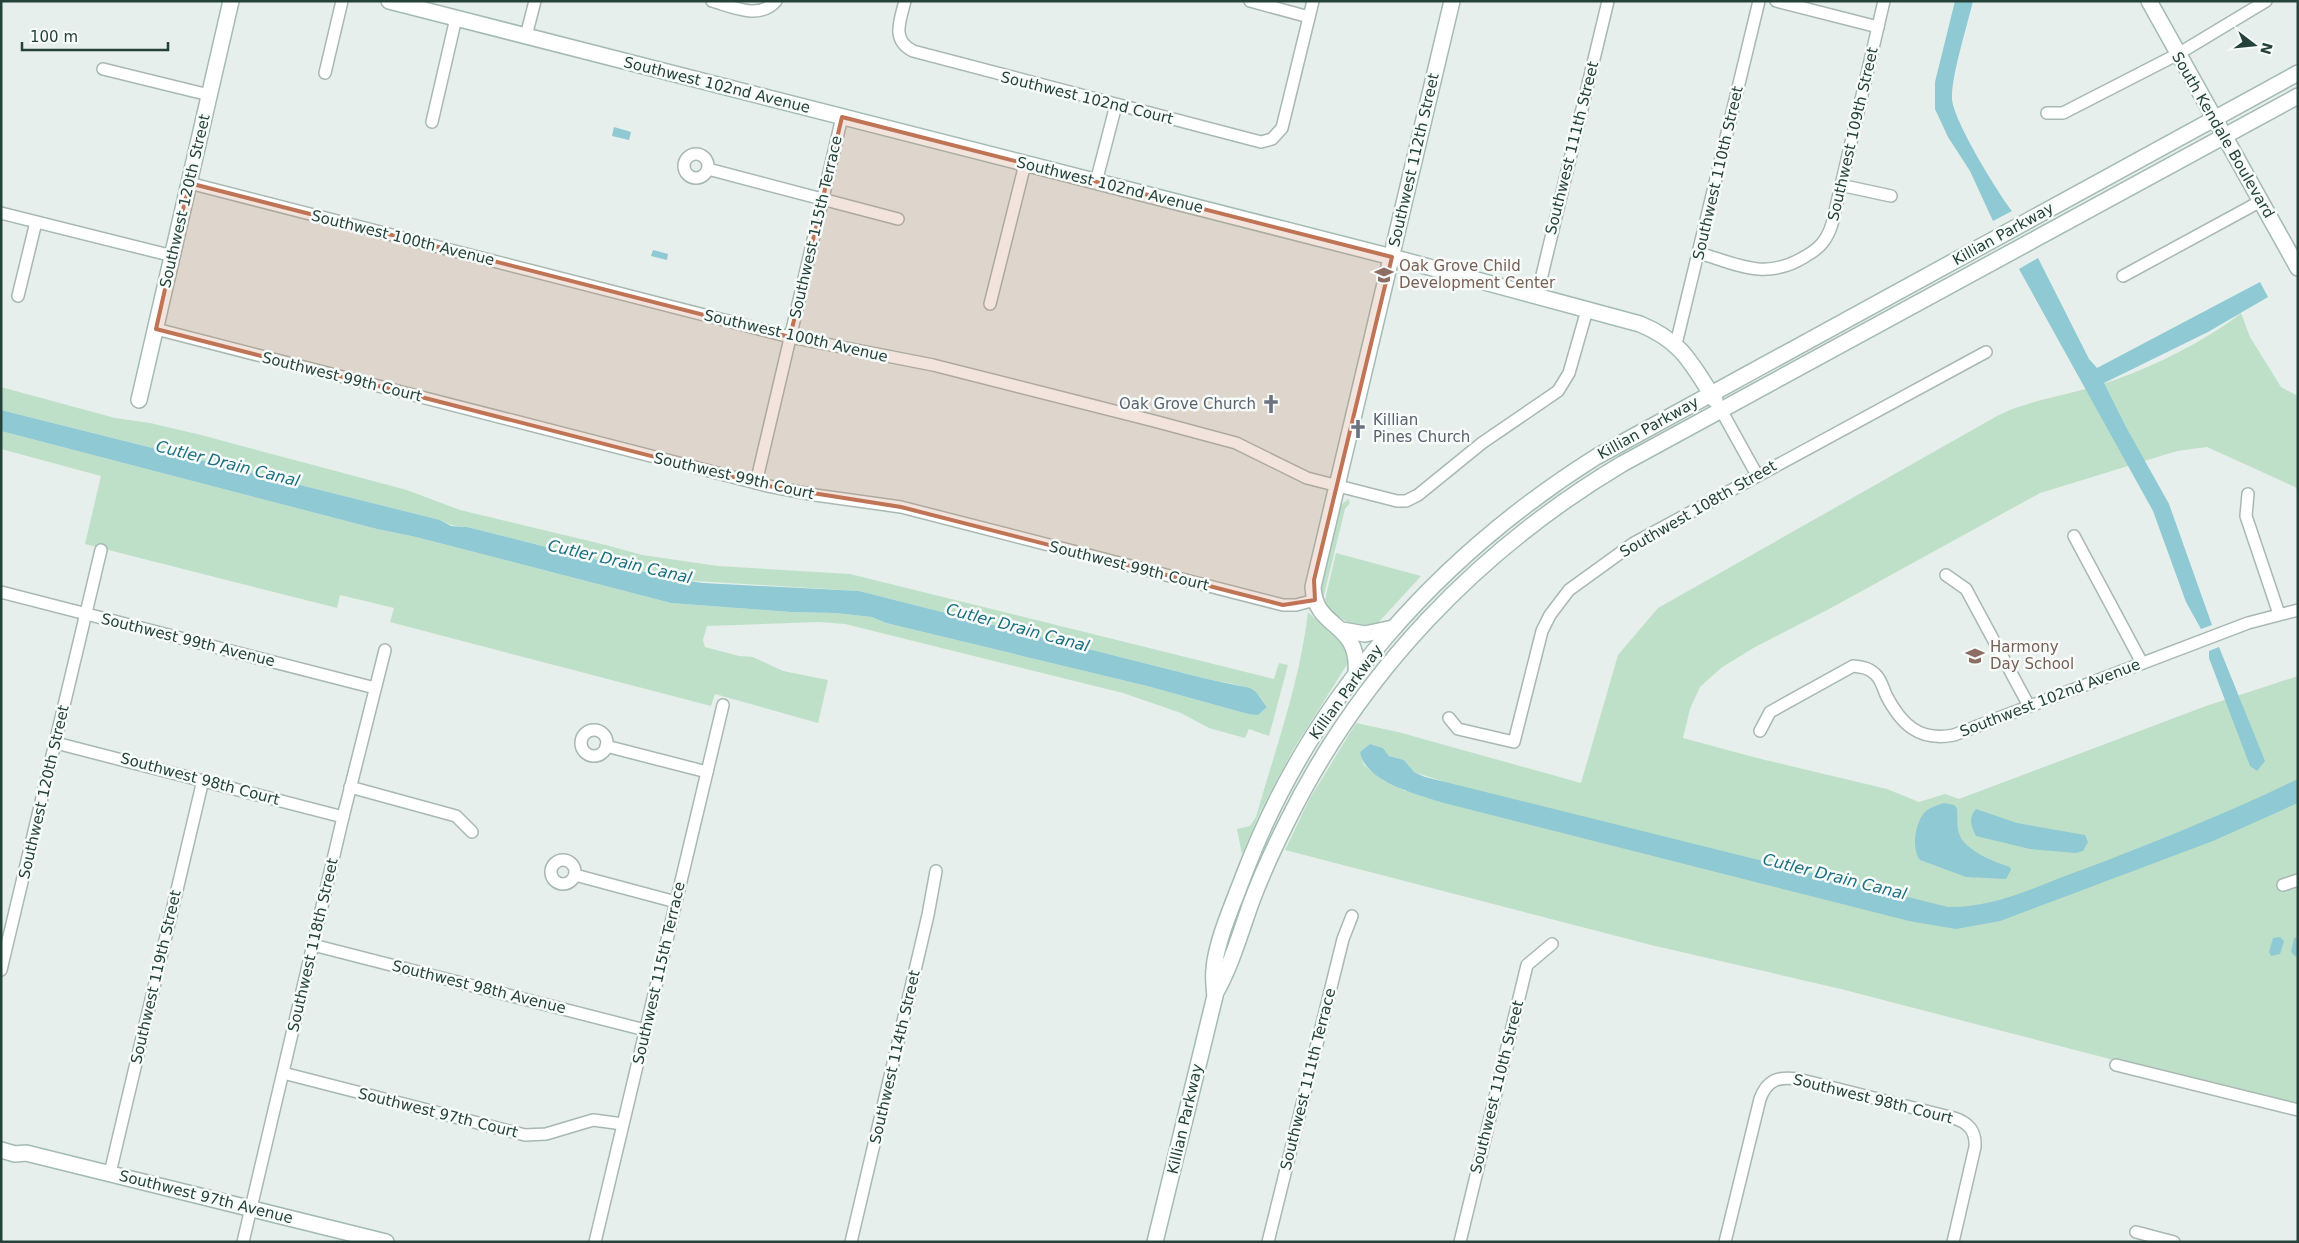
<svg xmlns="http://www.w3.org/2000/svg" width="2299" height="1243" font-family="'DejaVu Sans',sans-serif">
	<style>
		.green { fill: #bfe0c8; fill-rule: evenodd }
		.water { fill: #8ec9d4 }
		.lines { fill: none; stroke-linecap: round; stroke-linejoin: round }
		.street-casing { stroke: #a8b8b2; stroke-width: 14 }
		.secondary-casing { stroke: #a4bbb3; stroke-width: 18 }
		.street { stroke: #fff; stroke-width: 11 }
		.secondary { stroke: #fff; stroke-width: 15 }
		.marked { fill: #c07456; fill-opacity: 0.2; stroke: #c07456; stroke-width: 4; stroke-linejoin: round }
		.labels { text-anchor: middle; stroke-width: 5; stroke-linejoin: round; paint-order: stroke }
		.street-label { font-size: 15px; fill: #24423a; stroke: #f7fbf9 }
		.education-label { font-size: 15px; fill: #785e54; stroke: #f7fbf9; text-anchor: start }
		.worship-label { font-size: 15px; fill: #5b616d; stroke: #f7fbf9; text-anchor: end }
		.water-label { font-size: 16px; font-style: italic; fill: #1c6f80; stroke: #f7fbf9 }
	</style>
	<rect width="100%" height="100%" fill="#e6efeb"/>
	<!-- green -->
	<g class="green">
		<path d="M2241,313L2250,337L2281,387L2298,396V491L2295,487L2207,447L2177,451L2040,493L1831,608L1755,647L1721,668L1700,687L1690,709L1683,738L1757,758L1887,789L1919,802L1945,794L1959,799L2206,706L2298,676V1108L1841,989L1651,945L1285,850L1309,800L1356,723L1398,732L1581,783L1618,655L1658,608L1997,416C2031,399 2070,395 2106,383C2149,369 2206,341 2241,313ZM1370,744L1383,748L1389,756L1404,760L1414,772L1445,782L1405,791L1371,771L1364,765L1360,752Z"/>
		<path d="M1,387L115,418L150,423L201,435L407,490L460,510L606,545L642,555L718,566L850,574L1274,679L1279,663L1288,665L1269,736L1249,729L1245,738L1209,728L1181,713L1123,693L845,624L819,622L707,626L703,640L705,647L739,656L753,657L783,671L828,680L818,723L715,694L711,706L390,622L394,608L340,595L337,608L85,544L101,476L1,449V431L377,529L416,537L671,603L791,612L835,613L872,617L886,623L1147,686L1248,714L1264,710L1267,707C1256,684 1231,684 1207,679L859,591L680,580L467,527L451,525L440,520L1,410Z"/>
		<polygon points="1348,499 1350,503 1345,509 1323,599 1320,588 1338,508"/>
		<path d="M1336,553L1421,576L1377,624C1356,629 1334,620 1325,600Z"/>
		<path d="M1308,612L1348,649V663L1293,750L1261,810L1242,854L1237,829L1250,826L1256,817C1275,750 1300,682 1308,612Z"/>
	</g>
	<!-- water -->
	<g class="water">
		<path d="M1955,1H1973C1967,26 1951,77 1952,99C1953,120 1998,193 2012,211L1993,221L1970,171L1948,137L1935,109V82Z"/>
		<polygon points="614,127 631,132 629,140 612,136"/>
		<polygon points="653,250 668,254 667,260 651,256"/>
		<polygon points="2038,258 2089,359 2097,368 2260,282 2268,297 2208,332 2104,383 2126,427 2169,504 2212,625 2201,629 2186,602 2153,511 2019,269"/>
		<polygon points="1,410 440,520 451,526 467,527 669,578 703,583 859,591 1207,679 1250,688 1256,692 1267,707 1258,715 1248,714 1147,686 886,623 872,617 835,613 791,612 671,603 416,537 377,529 1,431"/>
		<polygon points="2219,647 2265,761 2257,771 2250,766 2209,658 2209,651"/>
		<path d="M1370,744L1383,748L1389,756L1404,760L1414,772L1425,777L1948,907C1993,908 2035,887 2076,872C2151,844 2225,814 2298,779V803L2213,841L2000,921L1956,929L1909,921L1444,803C1419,795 1365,782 1360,752Z"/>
		<path d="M1944,803L1954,805L1957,808C1958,817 1956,828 1960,836C1967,851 1994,862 2010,867L2011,870L2006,879L1966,877L1920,860C1911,849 1915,821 1926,811C1931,807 1938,805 1944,803Z"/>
		<path d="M1976,809L2017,823L2085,835L2088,842L2083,851L2076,853L2030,849L1976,836C1971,826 1968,818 1976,809Z"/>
		<polygon points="2280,937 2284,941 2280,954 2271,956 2269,952 2273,938"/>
		<polygon points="2298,937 2298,956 2296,957 2291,952 2294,938"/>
	</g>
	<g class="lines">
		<!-- street casing -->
		<g class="street-casing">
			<g id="street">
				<path d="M712,1C733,7 759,20 776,1"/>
				<path d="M905,1C900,21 891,40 913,51L1261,142L1272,139L1282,128L1313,1"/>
				<polyline points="1250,1 1309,17"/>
				<polyline points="1776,1 1878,27"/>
				<polyline points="526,36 535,1"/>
				<polyline points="103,69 209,95"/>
				<polyline points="325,73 342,1"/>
				<polyline points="2047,113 2063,113 2178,54 2266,1"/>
				<polyline points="432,122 456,18"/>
				<circle cx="696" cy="166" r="12"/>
				<polyline points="708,169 898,219"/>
				<polyline points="1096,182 1116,105"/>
				<polyline points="189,183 790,337 933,365 1154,421 1236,443 1307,478 1397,501 1406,501 1418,495 1482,443 1558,391 1569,373 1587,310"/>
				<polyline points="1840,185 1891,196"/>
				<polyline points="1,213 173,256"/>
				<path d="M1699,253C1740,265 1766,281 1806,256C1820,248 1827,240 1832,224L1884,1"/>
				<polyline points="2123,276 2261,201"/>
				<polyline points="18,296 36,222"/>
				<polyline points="1537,296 1608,1"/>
				<polyline points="990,304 1025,164"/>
				<polyline points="156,329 768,486 815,495 901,507 1283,605 1296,605 1315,600"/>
				<polyline points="1676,344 1759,1"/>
				<polyline points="1721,410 1757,475"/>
				<polyline points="756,483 842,117"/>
				<polyline points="2248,494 2246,516 2279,614"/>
				<polyline points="2074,536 2142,663"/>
				<polyline points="1946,575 1966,589 2029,706"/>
				<polyline points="1,592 375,688"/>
				<polyline points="1449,718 1458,729 1514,742 1542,631 1550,615 1569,590 1634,543 1986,352"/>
				<circle cx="594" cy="743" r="13"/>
				<path d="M1760,731L1770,712L1853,666C1862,667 1869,668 1875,674C1881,679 1883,688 1886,695C1901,724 1919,742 1954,735L2248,623L2298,610"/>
				<polyline points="56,743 343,817"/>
				<polyline points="606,746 707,772"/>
				<polyline points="350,787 456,816 472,832"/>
				<circle cx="563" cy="872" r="12"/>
				<polyline points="575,875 676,902"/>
				<polyline points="2283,885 2298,880"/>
				<polyline points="313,945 645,1030"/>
				<polyline points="1,970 101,550"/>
				<polyline points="2116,1065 2298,1110"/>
				<polyline points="283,1073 525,1135 546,1134 593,1120 623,1124"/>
				<polyline points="110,1173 203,780"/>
				<polyline points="2136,1232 2174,1242"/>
				<polyline points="243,1242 343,817 385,650"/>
				<polyline points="595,1242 723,705"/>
				<polyline points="851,1242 928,915 936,871"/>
				<polyline points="1268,1242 1343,939 1352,916"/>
				<polyline points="1460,1242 1527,965 1552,944"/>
				<path d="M1725,1242L1760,1099C1767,1080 1778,1076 1798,1079L1954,1118C1969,1123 1976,1131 1975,1147L1953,1242"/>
			</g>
		</g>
		<!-- secondary casing -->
		<g class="secondary-casing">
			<g id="secondary">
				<path d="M389,1L1392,257L1640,324C1683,342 1691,363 1715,400"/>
				<polyline points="2149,1 2298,268"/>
				<polyline points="139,400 231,1"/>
				<polyline points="1342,630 1365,634 1393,628"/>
				<path d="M1356,673C1360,621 1315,630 1313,587L1452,1"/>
				<path d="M1215,994C1231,966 1240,934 1251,903C1261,876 1273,850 1286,824C1360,673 1478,550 1622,464L2298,96"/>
				<polyline points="1,1150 15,1154 26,1153 386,1242"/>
				<path d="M1155,1242L1215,996C1214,987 1213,978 1214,969C1216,941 1235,899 1245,872C1312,697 1439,556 1596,457L2298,73"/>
			</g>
		</g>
		<!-- street -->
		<use href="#street" class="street"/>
		<!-- secondary -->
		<use href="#secondary" class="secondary"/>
	</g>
	<!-- marked area -->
	<path class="marked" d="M842,117L1392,257L1314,580L1315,600L1283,605L901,507L768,486L156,329L189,183L790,337Z"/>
	<!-- icons -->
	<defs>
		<g id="school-bare" transform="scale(1.5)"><path d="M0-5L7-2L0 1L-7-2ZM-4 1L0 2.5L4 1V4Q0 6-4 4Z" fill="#8d6e63" stroke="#f7fbf9" stroke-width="2.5" paint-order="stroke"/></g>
		<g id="church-bare" transform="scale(1.5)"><path d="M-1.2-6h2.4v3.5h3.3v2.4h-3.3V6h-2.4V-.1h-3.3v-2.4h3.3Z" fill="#6b7280" stroke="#f7fbf9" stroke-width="2.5" paint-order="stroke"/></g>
	</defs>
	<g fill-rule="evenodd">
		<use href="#school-bare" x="1384" y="275"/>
		<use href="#church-bare" x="1271" y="404"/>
		<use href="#church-bare" x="1358" y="429"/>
		<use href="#school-bare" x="1975" y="656"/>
	</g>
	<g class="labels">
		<!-- street labels -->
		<g class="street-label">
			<text transform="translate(717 85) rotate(14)" y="5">Southwest 102nd Avenue</text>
			<text transform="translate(1087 98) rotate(14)" y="5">Southwest 102nd Court</text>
			<text transform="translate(1853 134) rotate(-77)" y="5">Southwest 109th Street</text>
			<text transform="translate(2223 135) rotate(60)" y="5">South Kendale Boulevard</text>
			<text transform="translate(1572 148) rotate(-76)" y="5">Southwest 111th Street</text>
			<text transform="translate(1414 160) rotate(-77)" y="5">Southwest 112th Street</text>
			<text transform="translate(1718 173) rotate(-77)" y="5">Southwest 110th Street</text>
			<text transform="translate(1110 185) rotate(14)" y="5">Southwest 102nd Avenue</text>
			<text transform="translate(185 201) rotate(-77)" y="5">Southwest 120th Street</text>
			<text transform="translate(816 227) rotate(-77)" y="5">Southwest 115th Terrace</text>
			<text transform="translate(2003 234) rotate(-29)" y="5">Killian Parkway</text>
			<text transform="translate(403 238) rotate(14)" y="5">Southwest 100th Avenue</text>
			<text transform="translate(796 336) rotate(13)" y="5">Southwest 100th Avenue</text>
			<text transform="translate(342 377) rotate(14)" y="5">Southwest 99th Court</text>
			<text transform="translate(1648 428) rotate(-29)" y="5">Killian Parkway</text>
			<text transform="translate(734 476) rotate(13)" y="5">Southwest 99th Court</text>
			<text transform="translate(1698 509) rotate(-30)" y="5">Southwest 108th Street</text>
			<text transform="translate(1129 566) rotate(14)" y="5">Southwest 99th Court</text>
			<text transform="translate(188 640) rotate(14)" y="5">Southwest 99th Avenue</text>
			<text transform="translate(1346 692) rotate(-54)" y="5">Killian Parkway</text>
			<text transform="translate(2050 698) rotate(-21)" y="5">Southwest 102nd Avenue</text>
			<text transform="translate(200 779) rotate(15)" y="5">Southwest 98th Court</text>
			<text transform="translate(44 792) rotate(-77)" y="5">Southwest 120th Street</text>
			<text transform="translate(313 945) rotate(-77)" y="5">Southwest 118th Street</text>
			<text transform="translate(659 973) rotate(-77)" y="5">Southwest 115th Terrace</text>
			<text transform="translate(156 977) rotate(-77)" y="5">Southwest 119th Street</text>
			<text transform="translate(479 987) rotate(14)" y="5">Southwest 98th Avenue</text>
			<text transform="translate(895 1057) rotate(-77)" y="5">Southwest 114th Street</text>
			<text transform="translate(1308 1079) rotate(-76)" y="5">Southwest 111th Terrace</text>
			<text transform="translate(1497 1087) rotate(-76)" y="5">Southwest 110th Street</text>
			<text transform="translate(1873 1099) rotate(14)" y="5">Southwest 98th Court</text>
			<text transform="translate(438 1113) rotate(14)" y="5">Southwest 97th Court</text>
			<text transform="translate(1185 1119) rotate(-77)" y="5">Killian Parkway</text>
			<text transform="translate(206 1197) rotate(14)" y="5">Southwest 97th Avenue</text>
		</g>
		<!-- education labels -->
		<g class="education-label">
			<text x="1399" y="271">Oak Grove Child<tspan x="1399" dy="17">Development Center</tspan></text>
			<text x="1990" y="652">Harmony<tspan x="1990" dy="17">Day School</tspan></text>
		</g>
		<!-- worship labels -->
		<g class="worship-label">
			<text x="1256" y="409">Oak Grove Church</text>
			<text x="1373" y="425" text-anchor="start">Killian<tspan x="1373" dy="17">Pines Church</tspan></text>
		</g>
		<!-- water labels -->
		<g class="water-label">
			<text transform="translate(228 463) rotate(14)" y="6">Cutler Drain Canal</text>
			<text transform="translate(620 561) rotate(13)" y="6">Cutler Drain Canal</text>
			<text transform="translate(1018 627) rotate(15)" y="6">Cutler Drain Canal</text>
			<text transform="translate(1835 876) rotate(14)" y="6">Cutler Drain Canal</text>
		</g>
	</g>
	<!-- border -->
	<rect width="2299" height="1243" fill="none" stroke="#24423a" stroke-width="5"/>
	<!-- north arrow -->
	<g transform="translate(2254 45) rotate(106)" stroke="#f7fbf9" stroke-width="4" paint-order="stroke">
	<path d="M0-4L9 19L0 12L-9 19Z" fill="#24423a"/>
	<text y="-8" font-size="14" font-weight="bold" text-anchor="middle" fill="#24423a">N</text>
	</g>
	<!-- scale -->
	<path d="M22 42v8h146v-8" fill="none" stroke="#24423a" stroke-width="2.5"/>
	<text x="30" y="42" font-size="15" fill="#24423a" stroke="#f7fbf9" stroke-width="4" paint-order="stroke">100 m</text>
</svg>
